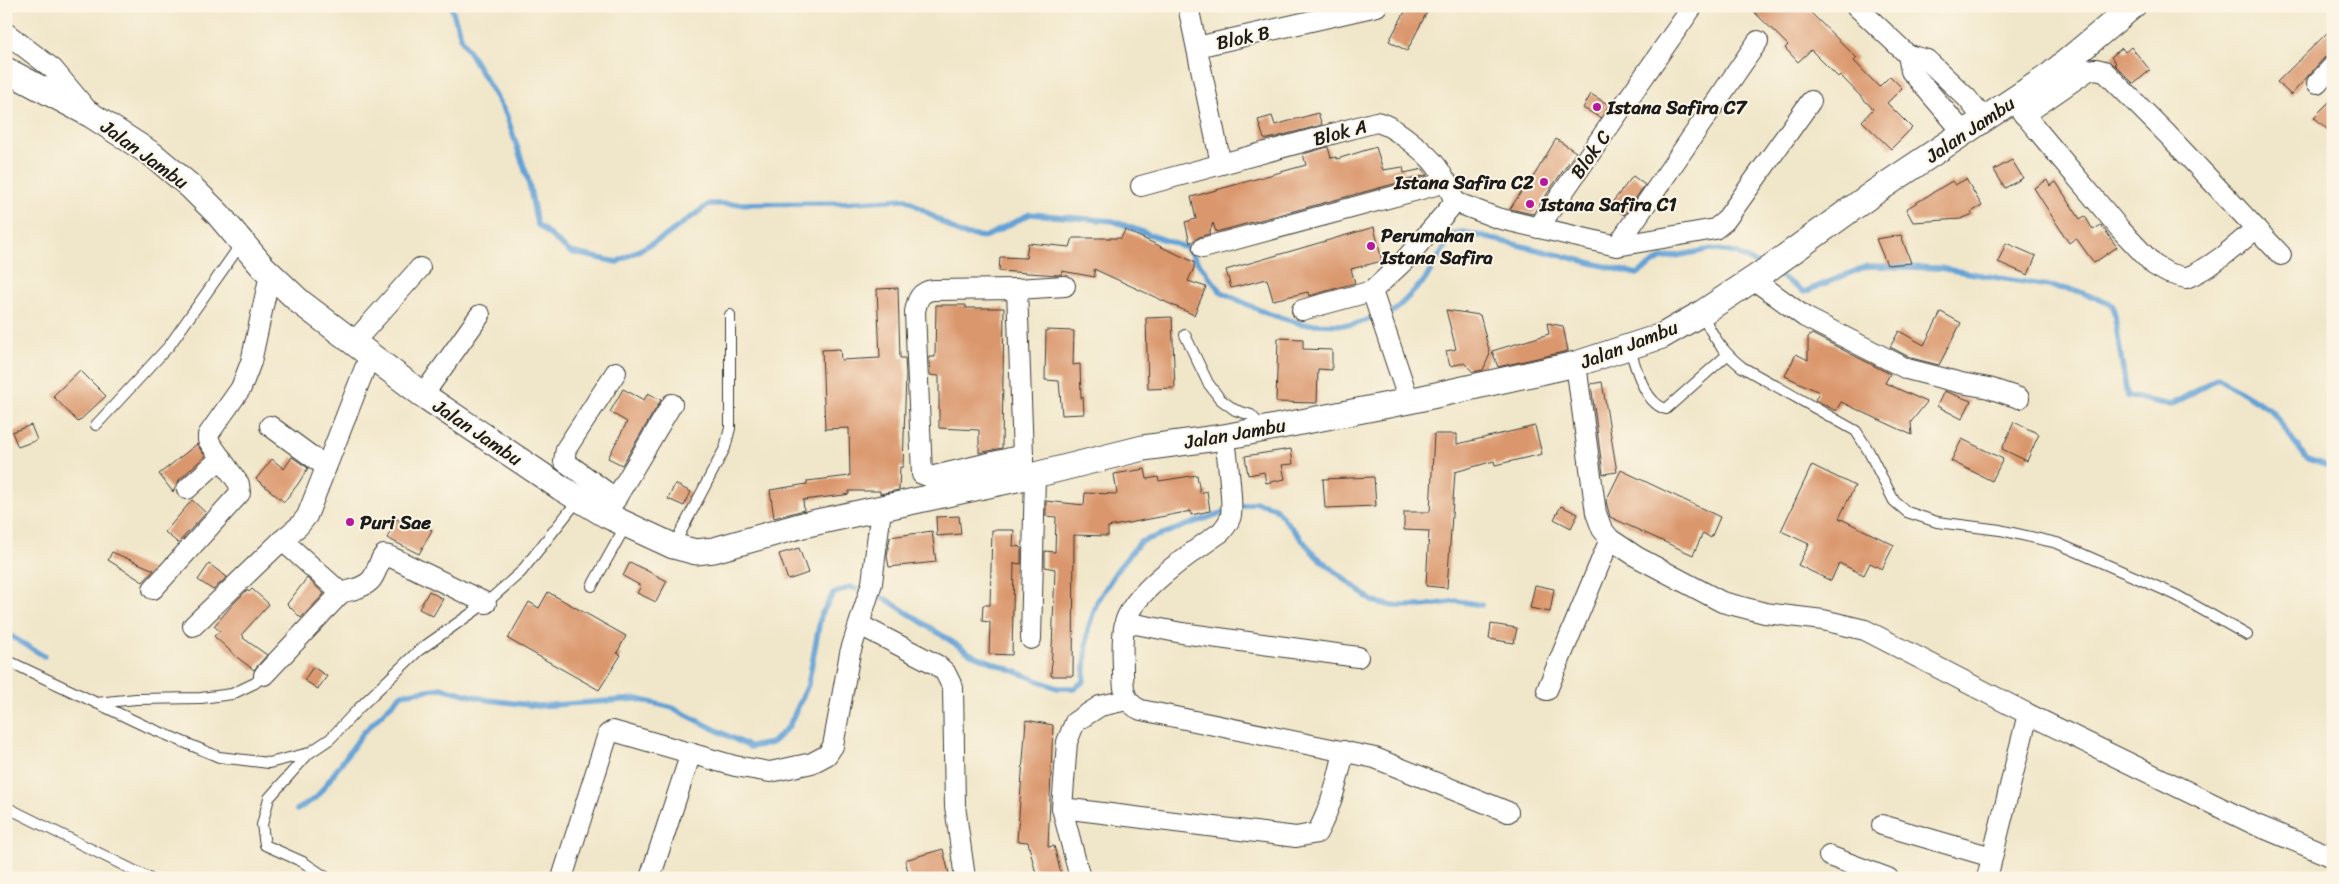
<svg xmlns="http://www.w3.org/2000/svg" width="2339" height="884" font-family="Sriracha,sans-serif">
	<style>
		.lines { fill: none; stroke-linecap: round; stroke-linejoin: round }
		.stream { stroke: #63a2d6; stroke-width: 5.5 }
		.building { fill: #da966c }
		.service-casing { stroke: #3c3a36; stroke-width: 12 }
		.minor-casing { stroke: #3c3a36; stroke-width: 22 }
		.tertiary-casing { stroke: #3c3a36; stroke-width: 27 }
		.service { stroke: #fff; stroke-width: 10 }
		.minor { stroke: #fff; stroke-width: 20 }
		.tertiary { stroke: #fff; stroke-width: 25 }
		.poi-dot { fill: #b5179e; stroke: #fcf5e5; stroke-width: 2 }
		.labels { text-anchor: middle; stroke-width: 4; stroke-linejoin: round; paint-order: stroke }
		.street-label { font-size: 19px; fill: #1c1c1c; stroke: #fcf5e5 }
		.poi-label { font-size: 19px; font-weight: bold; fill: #1c1c1c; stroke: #fcf5e5; text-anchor: start }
	</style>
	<rect width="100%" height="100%" fill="#fcf5e5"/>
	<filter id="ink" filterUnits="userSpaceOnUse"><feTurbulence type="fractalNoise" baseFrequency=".02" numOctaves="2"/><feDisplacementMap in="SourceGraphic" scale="10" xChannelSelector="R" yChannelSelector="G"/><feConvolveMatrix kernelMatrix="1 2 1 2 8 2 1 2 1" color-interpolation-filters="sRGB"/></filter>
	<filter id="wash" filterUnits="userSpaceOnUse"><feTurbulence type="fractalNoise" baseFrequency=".0096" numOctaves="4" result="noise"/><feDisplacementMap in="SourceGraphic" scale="20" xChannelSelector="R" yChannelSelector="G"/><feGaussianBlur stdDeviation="1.12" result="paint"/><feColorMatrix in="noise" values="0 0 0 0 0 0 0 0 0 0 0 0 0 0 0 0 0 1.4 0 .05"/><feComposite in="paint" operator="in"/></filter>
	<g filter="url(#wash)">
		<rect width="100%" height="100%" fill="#f0e6c9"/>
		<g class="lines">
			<!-- stream -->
			<g class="stream">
				<polyline points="451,6 462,40 506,114 528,179 537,224 570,252 617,262 664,237 709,204 840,203 906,199 961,234 985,237 1030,214 1113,221 1187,248 1221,292 1266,313 1302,324 1352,325 1394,311 1425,280 1453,233 1464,232 1637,274 1660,259 1712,249 1736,253 1761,266"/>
				<polyline points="1774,272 1804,292 1867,266 1939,268 2078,291 2113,305 2127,396 2171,405 2218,378 2271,410 2306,458 2333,468"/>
				<polyline points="1236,508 1255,502 1274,507 1316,556 1372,601 1393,606 1424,606 1457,601 1482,605"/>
				<polyline points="6,633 44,656"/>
				<polyline points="297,810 317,797 363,733 402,694 442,688 488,700 538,706 637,699 673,708 750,747 772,743 789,726 808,685 821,615 833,594 850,587 886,599 971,654 1057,688 1075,688 1084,681 1088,629 1097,602 1117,570 1140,542 1227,511"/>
			</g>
		</g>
		<g id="blocks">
			<!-- building -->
			<g class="building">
				<polygon points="1408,6 1430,6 1407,51 1389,41"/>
				<polygon points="1748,6 1804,6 1857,58 1854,61 1879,87 1890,76 1902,88 1887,103 1912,128 1891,149 1862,121 1873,109 1840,75 1838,77 1811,50 1798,62 1785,48 1788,45"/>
				<polygon points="2333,27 2333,54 2324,58 2291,95 2277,82"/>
				<polygon points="2131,47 2150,70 2134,84 2114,64 2116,63 2111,57 2122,48 2125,52"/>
				<polygon points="1591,94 1609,105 1601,118 1583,108"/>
				<polygon points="2333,98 2333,135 2314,117"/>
				<polygon points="1318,113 1322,125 1268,139 1264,139 1258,120 1272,116 1275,125"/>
				<polygon points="1556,139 1576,152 1533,214 1510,209 1527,183 1529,184"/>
				<polygon points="1328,147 1331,158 1336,157 1337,159 1376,147 1383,170 1403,167 1404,173 1423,169 1427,175 1216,232 1213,223 1209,234 1199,237 1190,243 1185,222 1196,219 1191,197 1306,165 1303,154"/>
				<polygon points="2012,160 2023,178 2005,188 1994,170"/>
				<polygon points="1633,176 1645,185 1624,215 1610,205"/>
				<polygon points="1966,179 1982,206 1971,212 1973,214 1961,219 1913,222 1906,209 1952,181 1955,185"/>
				<polygon points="2047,180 2050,186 2056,182 2080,219 2085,216 2093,230 2101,225 2117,247 2094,263 2076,238 2069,243 2034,188"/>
				<polygon points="1374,227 1382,261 1351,269 1355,283 1309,296 1308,292 1273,300 1267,279 1231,288 1226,270"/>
				<polygon points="1125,230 1194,262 1194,268 1188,281 1206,287 1194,315 1094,269 1095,277 1062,271 1062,274 1058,275 999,271 1000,257 1026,258 1028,243 1070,247 1073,238 1121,238"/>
				<polygon points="1901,235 1911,263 1887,265 1876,239"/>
				<polygon points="2006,243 2036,256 2028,275 1998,262"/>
				<polygon points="898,288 900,358 905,358 906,374 903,467 900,467 899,490 880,494 880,491 849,491 849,494 844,495 803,500 804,510 774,518 770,490 807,484 807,481 850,476 849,428 825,429 822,350 840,349 841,360 880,358 877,289"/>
				<polygon points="936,305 966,305 966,308 1004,308 1002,448 979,453 979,430 939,428 939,376 930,375 929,357 935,357"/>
				<polygon points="1446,310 1480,315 1490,354 1483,370 1473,372 1464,363 1450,366 1446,351 1456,349"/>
				<polygon points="1941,312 1961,323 1939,365 1911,358 1890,347 1899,331 1924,345"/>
				<polygon points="1172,317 1175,388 1148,389 1146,318"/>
				<polygon points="1547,323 1563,326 1568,351 1498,367 1492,351 1549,334"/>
				<polygon points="1046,330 1074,331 1073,365 1080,364 1081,398 1083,397 1084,414 1062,415 1059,381 1045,380"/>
				<polygon points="1812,334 1890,374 1885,383 1927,402 1911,422 1912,435 1841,402 1836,411 1815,400 1819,392 1785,376 1796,354 1808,360 1808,337"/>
				<polygon points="1278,338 1303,339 1303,349 1332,350 1332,370 1318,369 1317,403 1276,402"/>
				<polygon points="80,370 106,396 78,422 53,396"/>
				<polygon points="1602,382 1617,472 1603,474 1591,384"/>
				<polygon points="623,389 644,400 648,393 661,400 622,465 608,458 627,422 610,412"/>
				<polygon points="1944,391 1971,401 1962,419 1937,406"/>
				<polygon points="2014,422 2039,434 2027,461 2002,449"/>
				<polygon points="31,425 37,440 18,447 12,432"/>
				<polygon points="1535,426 1542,454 1495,465 1494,461 1455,472 1447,588 1426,586 1429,531 1404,530 1404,512 1430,512 1434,434 1457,434 1457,444"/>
				<polygon points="1962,439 2003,459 1992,481 1951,461"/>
				<polygon points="197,444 205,456 179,480 173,492 159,474"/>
				<polygon points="1291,449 1293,464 1282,465 1285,479 1266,483 1264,472 1248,475 1245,456"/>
				<polygon points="292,457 308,468 298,484 284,502 256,479 272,459 284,469"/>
				<polygon points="1812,465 1855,486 1839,518 1894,545 1882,569 1870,563 1864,575 1839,563 1831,581 1798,565 1809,544 1781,531"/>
				<polygon points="1145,469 1147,479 1158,477 1159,481 1197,475 1200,493 1207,491 1210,511 1191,515 1191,511 1108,527 1108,536 1074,535 1073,676 1051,676 1055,569 1045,567 1045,551 1055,552 1056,517 1046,516 1046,501 1084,505 1085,493 1117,494 1114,474"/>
				<polygon points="1621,470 1720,517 1711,538 1703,533 1693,555 1610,517 1606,501"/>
				<polygon points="1374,477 1376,506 1325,508 1323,479"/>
				<polygon points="675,484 691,492 684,506 668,499"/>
				<polygon points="192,500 206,513 178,543 165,532"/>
				<polygon points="1561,506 1578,514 1571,528 1554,519"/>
				<polygon points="959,516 961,534 937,536 936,517"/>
				<polygon points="397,519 414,528 417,522 432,530 419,554 387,538"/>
				<polygon points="992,530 1014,530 1013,546 1021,547 1021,564 1014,563 1012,655 989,654 990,622 982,621 983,605 990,605"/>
				<polygon points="932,531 936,562 889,567 887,556 890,537"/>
				<polygon points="799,548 808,573 788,580 779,554"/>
				<polygon points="112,552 154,570 143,582 108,560"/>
				<polygon points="630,562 667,581 656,602 637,593 641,586 623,576"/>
				<polygon points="209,564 227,577 213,590 198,580"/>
				<polygon points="307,578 324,594 301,618 287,604"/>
				<polygon points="1535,585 1554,589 1550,612 1530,608"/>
				<polygon points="252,589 269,604 242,634 244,637 243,638 267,655 254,670 238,658 214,636 220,631 214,626 233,604 247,590 249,592"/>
				<polygon points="429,591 443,599 433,616 419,609"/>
				<polygon points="548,592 626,636 617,653 621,655 599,690 508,639 529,602 539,608"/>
				<polygon points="1491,624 1517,628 1514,643 1489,639"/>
				<polygon points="313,667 327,676 318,689 304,680"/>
				<polygon points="1026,720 1053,725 1048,847 1054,846 1062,878 1037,878 1028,842 1017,841"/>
				<polygon points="943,849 950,878 910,878 905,860"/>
			</g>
		</g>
	</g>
	<g filter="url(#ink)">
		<use href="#blocks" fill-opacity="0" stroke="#3c3a36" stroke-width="1"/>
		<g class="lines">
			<!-- service casing -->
			<g class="service-casing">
				<g id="service">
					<path d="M1702,313C1712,336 1723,352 1742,367L1856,431L1868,450L1894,501L1907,512L1937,522L2000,530L2057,543L2176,595L2247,635"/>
					<polyline points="1185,335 1208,383 1220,399 1235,410 1251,415 1263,428"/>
					<path d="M1629,347C1636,367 1644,403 1666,409L1727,355"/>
					<polyline points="96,425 169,346 241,244"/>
					<polyline points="674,545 725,448 730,428 730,315"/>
					<polyline points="592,586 626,525"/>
					<polyline points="6,660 143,725 219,757 269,763 309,753 330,739 359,708 418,651 486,603 521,572 579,499"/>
					<polyline points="96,703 136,699 201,698 232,694 255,683 264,675"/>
					<polyline points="309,753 269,798 262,825 265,845 303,862 327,878"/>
					<polyline points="6,807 149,878"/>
				</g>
			</g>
			<!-- minor casing -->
			<g class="minor-casing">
				<g id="minor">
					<polyline points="1188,6 1221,164"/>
					<polyline points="1856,6 1908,55 1927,60 1967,98 1983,118"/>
					<polyline points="6,33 53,69 88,111"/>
					<polyline points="1197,47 1377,6"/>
					<polyline points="1908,55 1911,71 1963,132"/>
					<polyline points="2317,83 2333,66"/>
					<path d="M2017,106L2120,229L2154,265L2168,273L2186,278C2212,267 2234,248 2255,229"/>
					<polyline points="2024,115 2089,70 2096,69 2104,71 2167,134 2281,255"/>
					<path d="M1141,186L1376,122C1392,124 1428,154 1437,167C1445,178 1450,190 1455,202L1403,262L1372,291L1302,310"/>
					<polyline points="1455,202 1497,218 1617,246 1715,229 1725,221 1811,101"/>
					<polyline points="1538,228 1693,6"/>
					<polyline points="1617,246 1758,41"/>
					<polyline points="1203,248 1447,182"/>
					<polyline points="1753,279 1805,317 1907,369 1961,383 1989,388 2019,398"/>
					<polyline points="1017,289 1065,286"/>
					<polyline points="1372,291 1409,401"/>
					<polyline points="353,343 420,268"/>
					<polyline points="1576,364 1596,513 1602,529 1610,539 1637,557 1722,602 1765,613 1823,620 1865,630 2028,714 2254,824 2333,857"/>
					<polyline points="423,395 480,315"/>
					<polyline points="270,426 326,467"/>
					<path d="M1224,437C1227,450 1233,503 1231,515C1230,522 1225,527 1221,532C1195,550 1132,592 1125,623C1121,638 1123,657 1123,672C1123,689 1124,703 1141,710L1375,758L1508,812"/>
					<path d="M1023,455L930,477L922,474L915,312C917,300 920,291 934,290L1017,289L1023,455V477"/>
					<polyline points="187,489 221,458"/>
					<polyline points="616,499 564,461 566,449 616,372"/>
					<polyline points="609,510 672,404"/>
					<path d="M282,540L341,593C350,590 364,588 371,580C377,573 378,562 384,555L389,556L486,603"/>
					<polyline points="153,589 240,493 239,484 208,440 208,435 241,388 251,362 270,274"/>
					<polyline points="1125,622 1182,633 1358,657"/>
					<polyline points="860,625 937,665 945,672 953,688 955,806 965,878"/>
					<polyline points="193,626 282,540 299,526 307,516 370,355"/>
					<polyline points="1031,639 1035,475"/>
					<polyline points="264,675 341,593"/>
					<polyline points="1547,690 1610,539"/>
					<path d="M1062,808L1296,837L1317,833C1331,808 1338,779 1344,751"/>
					<polyline points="1882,825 1992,857"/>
					<polyline points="1829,856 1888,878"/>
					<polyline points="562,878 608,734 613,731 735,766 770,772 812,763 827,755 833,746 850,653 872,583 881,509"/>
					<polyline points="650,878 691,753"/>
					<polyline points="1080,878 1062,808 1067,742 1075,722 1100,706 1127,700"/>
					<polyline points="1987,878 2028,714"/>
				</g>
			</g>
			<!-- tertiary casing -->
			<g class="tertiary-casing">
				<polyline id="tertiary" points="6,70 91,115 153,155 191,187 218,214 262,266 300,302 423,395 561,488 606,515 673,546 696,552 714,550 803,525 1035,475 1143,448 1224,437 1409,401 1576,364 1662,336 1702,313 1761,274 1875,192 2049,76 2133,6"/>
			</g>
			<!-- service -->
			<use href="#service" class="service"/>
			<!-- minor -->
			<use href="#minor" class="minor"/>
			<!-- tertiary -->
			<use href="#tertiary" class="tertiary"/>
		</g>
	</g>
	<!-- markers -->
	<g class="poi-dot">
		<circle cx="1597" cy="107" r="5"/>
		<circle cx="1544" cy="182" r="5"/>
		<circle cx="1530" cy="204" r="5"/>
		<circle cx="1371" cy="246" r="5"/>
		<circle cx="350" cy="522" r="5"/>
	</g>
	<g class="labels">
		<!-- street labels -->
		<g class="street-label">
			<text transform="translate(1243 37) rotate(-12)" y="7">Blok B</text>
			<text transform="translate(1970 129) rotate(-34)" y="7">Jalan Jambu</text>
			<text transform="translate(1340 132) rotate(-15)" y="7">Blok A</text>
			<text transform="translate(145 154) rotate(36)" y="7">Jalan Jambu</text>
			<text transform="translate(1590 154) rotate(-55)" y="7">Blok C</text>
			<text transform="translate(1629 344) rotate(-21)" y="7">Jalan Jambu</text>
			<text transform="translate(478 432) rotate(34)" y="7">Jalan Jambu</text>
			<text transform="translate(1235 433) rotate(-10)" y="7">Jalan Jambu</text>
		</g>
		<!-- poi labels -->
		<g class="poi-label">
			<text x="1607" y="114">Istana Safira C7</text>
			<text x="1534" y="189" text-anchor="end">Istana Safira C2</text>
			<text x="1540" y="211">Istana Safira C1</text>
			<text x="1381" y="242">Perumahan<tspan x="1381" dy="22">Istana Safira</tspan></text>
			<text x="360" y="529">Puri Sae</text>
		</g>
	</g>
	<!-- margin -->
	<rect width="2339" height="884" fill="none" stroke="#fcf5e5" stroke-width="25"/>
</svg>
